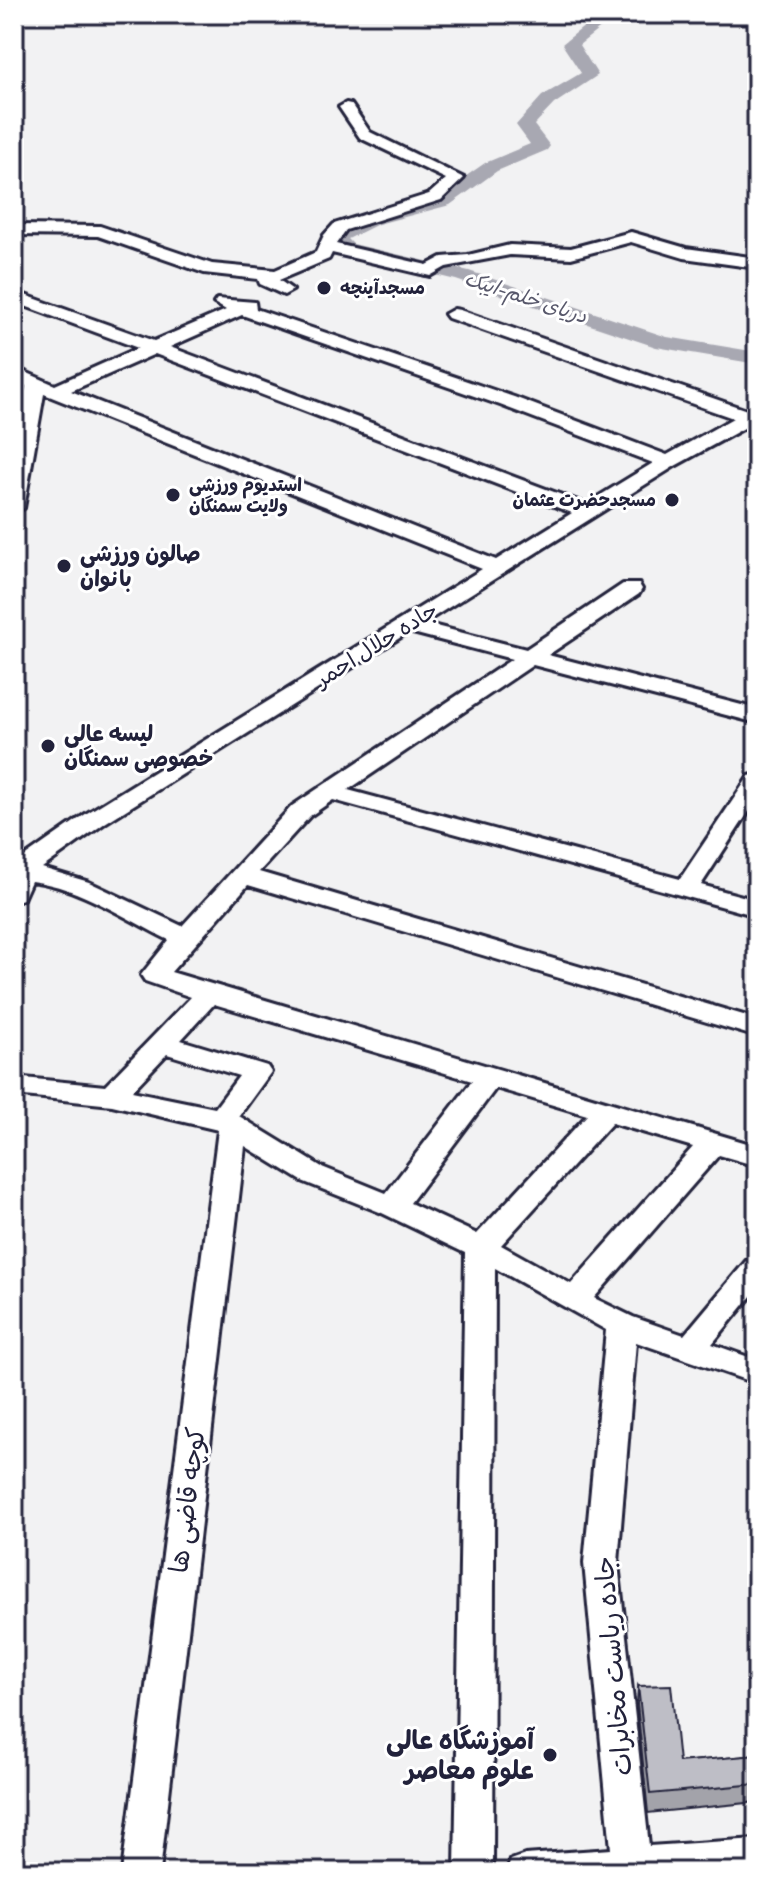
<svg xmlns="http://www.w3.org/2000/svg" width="771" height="1886" font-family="'Patrick Hand','Playpen Sans Arabic',sans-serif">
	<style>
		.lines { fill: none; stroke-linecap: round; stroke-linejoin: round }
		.river { fill: #a8a8b2; fill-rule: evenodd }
		.minor-casing { stroke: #22223b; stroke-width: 6 }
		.minor { fill: #fff; fill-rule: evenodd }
		.wall { fill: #a3a3aa; stroke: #22223b; stroke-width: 2 }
		.building { fill: #bebec6; stroke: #22223b; stroke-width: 2 }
		.poi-dot { fill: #22223b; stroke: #fff; stroke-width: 3 }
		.labels { text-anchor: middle; stroke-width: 6; stroke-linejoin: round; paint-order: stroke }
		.far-poi-label { font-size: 18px; font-weight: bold; fill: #22223b; stroke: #fff; text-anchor: start }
		.far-water-label { font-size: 20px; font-style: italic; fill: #58586b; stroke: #fff }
		.poi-label { font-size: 22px; font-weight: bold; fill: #22223b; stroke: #fff; text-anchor: start }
		.street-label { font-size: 22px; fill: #22223b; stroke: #fff }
		.near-street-label { font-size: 26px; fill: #22223b; stroke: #fff }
		.near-poi-label { font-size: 26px; font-weight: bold; fill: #22223b; stroke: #fff; text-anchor: end }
	</style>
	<rect width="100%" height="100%" fill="#f2f2f3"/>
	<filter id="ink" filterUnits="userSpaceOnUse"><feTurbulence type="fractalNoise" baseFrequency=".0125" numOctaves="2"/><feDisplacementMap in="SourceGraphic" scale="16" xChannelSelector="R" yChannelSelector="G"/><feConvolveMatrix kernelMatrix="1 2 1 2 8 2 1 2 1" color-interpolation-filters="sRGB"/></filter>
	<g filter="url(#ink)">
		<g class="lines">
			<!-- river -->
			<polygon class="river" points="600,14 618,14 579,45 598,75 554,104 534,125 550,146 547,150 497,171 450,205 378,224 348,239 353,244 469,271 667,337 757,352 757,364 656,347 456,280 339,252 326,238 364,216 436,197 485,163 530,144 516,125 542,96 581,73 562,44"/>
			<!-- minor casing -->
			<g class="minor-casing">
				<g id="minor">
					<polygon points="346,103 351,104 370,132 464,178 441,200 346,230 336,244 427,265 442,257 468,255 510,245 571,248 631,232 686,248 757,258 757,268 684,258 631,242 571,258 510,255 446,267 430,276 332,253 329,259 279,280 293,290 284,295 260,284 258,279 204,273 98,236 14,235 14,225 100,226 212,264 275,270 316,252 324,235 334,224 429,194 446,179 360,138 339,107"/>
					<path d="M14,291L154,341L226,310L214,303L217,299L255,302L256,309L514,397L667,455L733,418L448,318L445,314L454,309L460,310L747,410L757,406V421L675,466L424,623L526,649L623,584H639L642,589L639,594L548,655L757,709V723L533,665L348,790L680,879L749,776L757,774V799L701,885L757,900V916L333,800L310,816L259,872L757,1019V1037L248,885L171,972L757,1146V1166L719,1155L594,1298L633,1317L684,1335L746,1261L757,1258V1289L712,1344L757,1360V1384L636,1342L618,1563L649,1846L757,1839V1872H506L511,1860L525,1855L611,1849L584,1563L606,1330L495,1268L493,1872H455L465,1253L382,1213L302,1181L245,1146L160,1872H122L218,1130L112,1105L14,1095V1077L105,1086L191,997L145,981L141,975L169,940C126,919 80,887 31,881L23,899L14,902V864L87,813L482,569L44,394L24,508L14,514V453L26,386L14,380V367L55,385L138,348L14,302ZM242,315L500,405L653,463L586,504L170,347ZM155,354L572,513L496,560L71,391ZM409,632L512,659L292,806L182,926L89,882L42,868L105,823ZM214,1004L472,1081L386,1193L322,1167L239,1116L271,1072L267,1066L181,1040ZM167,1054L239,1076L215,1108L132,1091ZM496,1088L587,1115L477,1234L410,1203ZM612,1123L693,1147L571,1284L501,1245Z"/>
				</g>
			</g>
			<!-- minor -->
			<use href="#minor" class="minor"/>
		</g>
		<!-- wall -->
		<polygon class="wall" points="638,1686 679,1762 757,1755 757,1802 648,1813 637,1705"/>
		<!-- building -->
		<polygon class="building" points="671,1685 679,1762 757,1755 757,1784 650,1794 638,1686"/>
	</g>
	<!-- markers -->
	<g class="poi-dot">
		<circle cx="324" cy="288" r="8"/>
		<circle cx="173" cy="495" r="8"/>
		<circle cx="672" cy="500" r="8"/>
		<circle cx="64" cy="566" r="8"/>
		<circle cx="48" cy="746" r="8"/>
		<circle cx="550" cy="1755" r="8"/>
	</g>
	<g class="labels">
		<!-- far-poi labels -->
		<g class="far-poi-label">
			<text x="340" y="294">مسجدآینچه</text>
			<text x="189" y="491">استدیوم ورزشی<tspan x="189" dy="21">ولایت سمنگان</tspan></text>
			<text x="656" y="506" text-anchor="end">مسجدحضرت عثمان</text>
		</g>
		<!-- far-water labels -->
		<g class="far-water-label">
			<text transform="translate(526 297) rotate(18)" y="7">دریای خلم-ایبک</text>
		</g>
		<!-- poi labels -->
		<g class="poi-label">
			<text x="80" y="561">صالون ورزشی<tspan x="80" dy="25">بانوان</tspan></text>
			<text x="64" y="741">لیسه عالی<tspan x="64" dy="25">خصوصی سمنگان</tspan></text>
		</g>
		<!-- street labels -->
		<g class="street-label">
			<text transform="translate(376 644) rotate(-32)" y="8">جاده حلال احمر</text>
		</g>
		<!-- near-street labels -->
		<g class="near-street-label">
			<text transform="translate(187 1500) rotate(-83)" y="9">کوچه قاضی ها</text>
			<text transform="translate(613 1666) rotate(-95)" y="9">جاده ریاست مخابرات</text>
		</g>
		<!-- near-poi labels -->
		<g class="near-poi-label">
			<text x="534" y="1749">آموزشگاه عالی<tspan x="534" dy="30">علوم معاصر</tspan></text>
		</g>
	</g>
	<!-- margin -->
	<rect width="771" height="1886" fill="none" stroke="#fff" stroke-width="48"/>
	<rect x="24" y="24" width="723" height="1838" fill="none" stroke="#22223b" stroke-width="3" filter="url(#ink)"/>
</svg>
